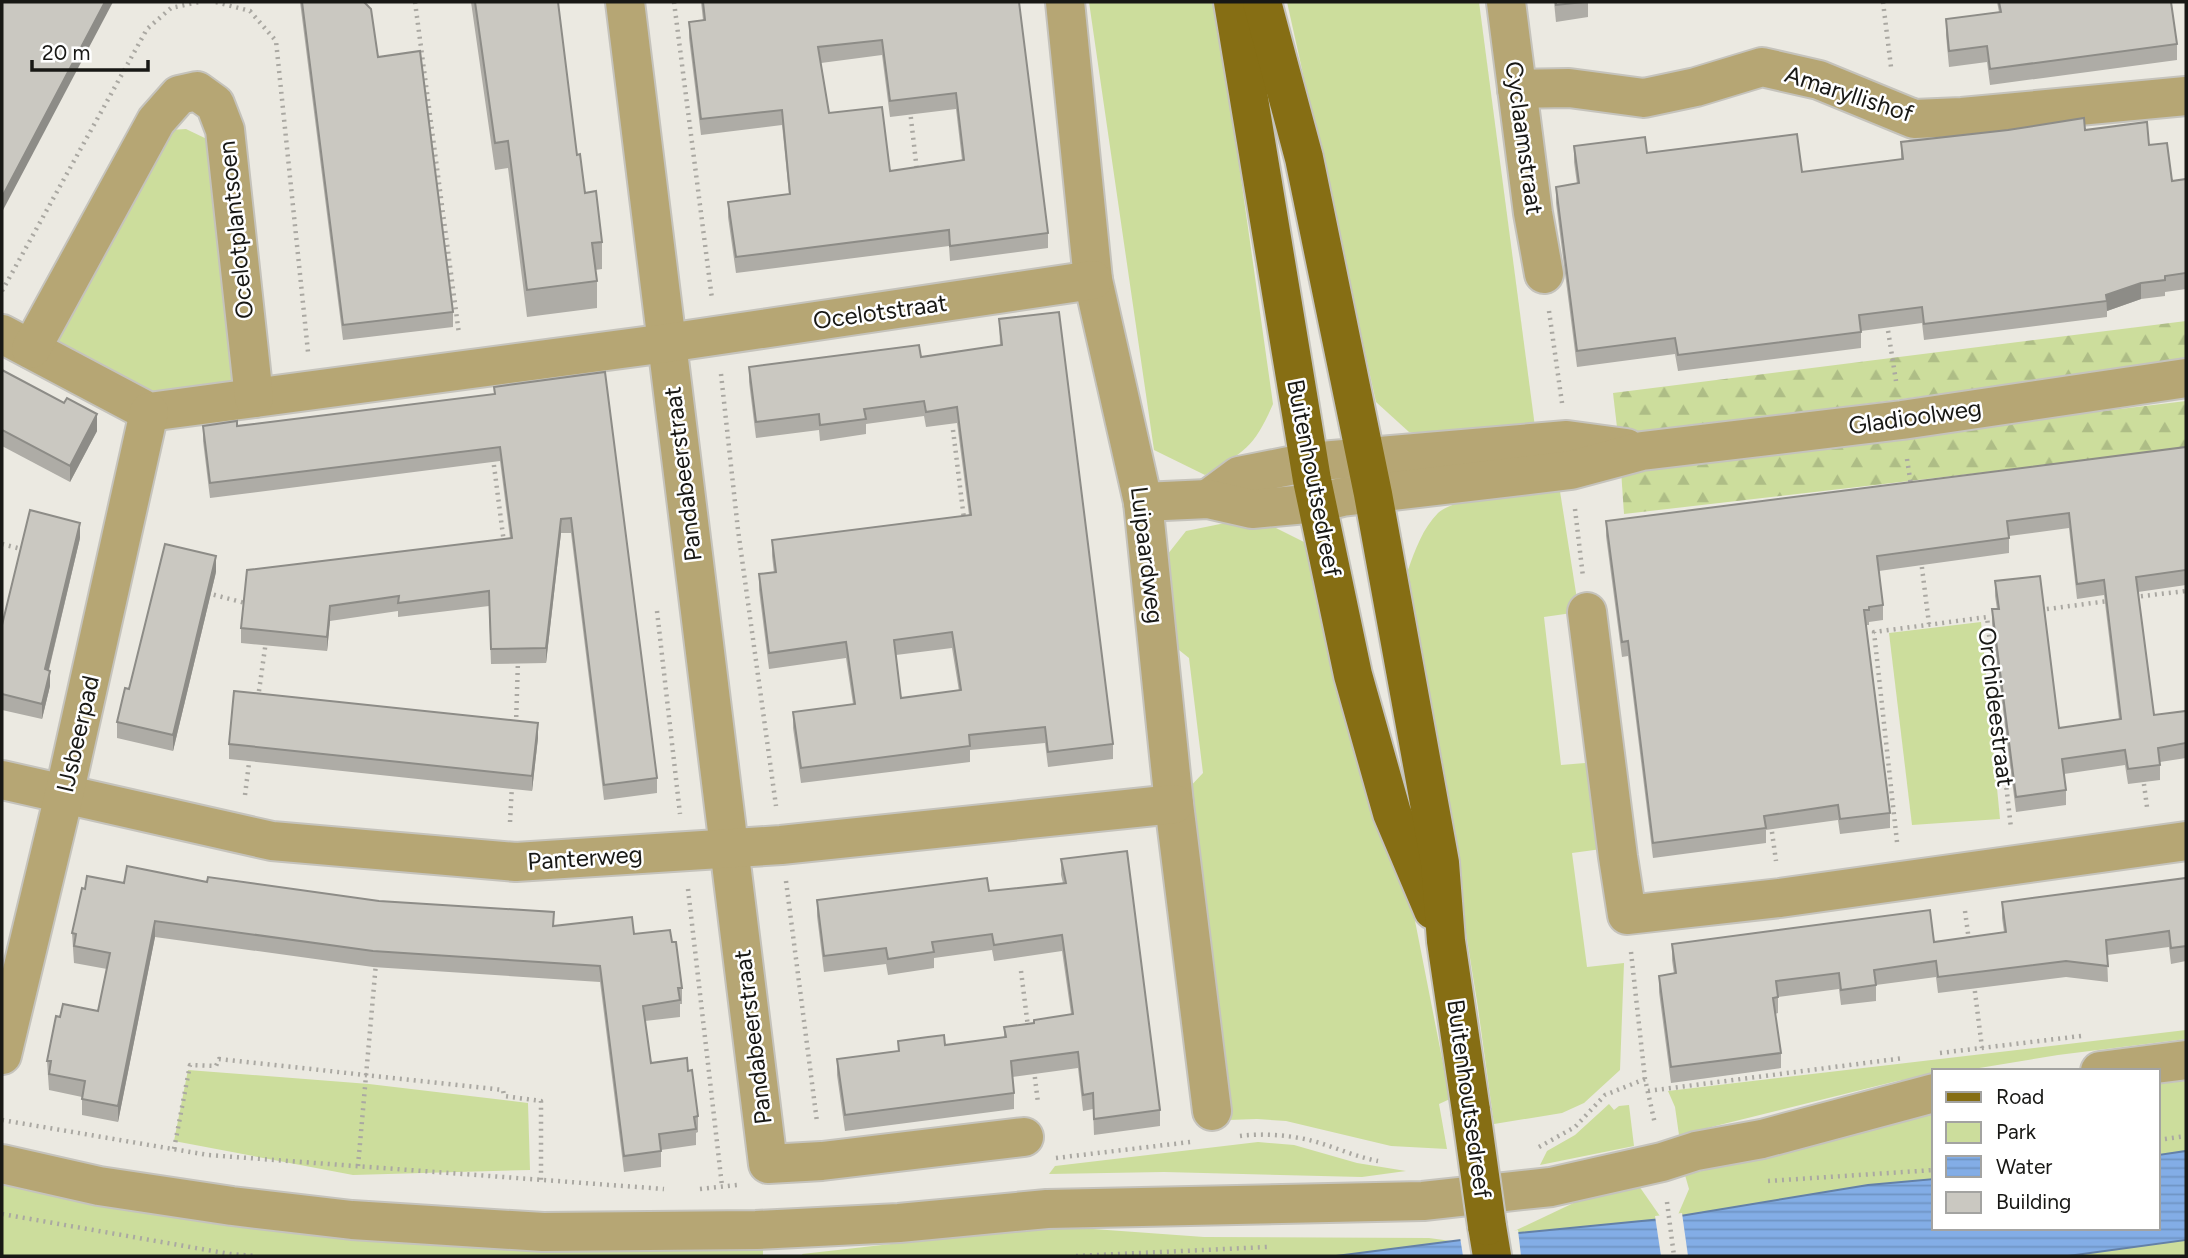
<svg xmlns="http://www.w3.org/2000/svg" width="2188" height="1258" font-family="Figtree,sans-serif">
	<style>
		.green { fill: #ccdd9c }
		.forest { fill: url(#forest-firs) }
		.water { fill: url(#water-rules); stroke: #6380a7; stroke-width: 2 }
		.pier { fill: #ebe9e1 }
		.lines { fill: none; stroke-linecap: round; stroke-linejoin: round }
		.minor-casing { stroke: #c5c3bc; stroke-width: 42 }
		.major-casing { stroke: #c5c3bc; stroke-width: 42 }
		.path { stroke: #aaa8a2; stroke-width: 4.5; stroke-dasharray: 2 5; stroke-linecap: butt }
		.minor { stroke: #b6a674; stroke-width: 38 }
		.major { stroke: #866e14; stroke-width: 38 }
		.major-bridge-casing { stroke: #c5c3bc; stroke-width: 42; stroke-linecap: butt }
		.major-bridge { stroke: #866e14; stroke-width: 38 }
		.wall { fill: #aeaca6; fill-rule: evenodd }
		.shaded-wall { fill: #8d8c87 }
		.building { fill: #cac8c1; stroke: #8d8c87; stroke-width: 2; fill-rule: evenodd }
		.labels { text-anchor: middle; stroke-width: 5; stroke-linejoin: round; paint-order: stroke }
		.street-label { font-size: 24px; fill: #181815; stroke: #fff }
	</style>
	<defs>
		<pattern id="forest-firs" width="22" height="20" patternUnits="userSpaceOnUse" patternTransform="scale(1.75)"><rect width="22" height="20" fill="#ccdd9c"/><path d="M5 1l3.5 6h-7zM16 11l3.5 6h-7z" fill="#aebd86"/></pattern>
		<pattern id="water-rules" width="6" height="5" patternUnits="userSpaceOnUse" patternTransform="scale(1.75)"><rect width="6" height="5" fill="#83ade6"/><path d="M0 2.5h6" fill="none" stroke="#7094c4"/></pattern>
	</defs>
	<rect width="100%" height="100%" fill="#ebe9e1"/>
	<!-- green -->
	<g class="green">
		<path d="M1089,2H1216L1273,404C1254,448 1245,451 1205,475L1154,450Z"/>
		<polygon points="1287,2 1479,2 1535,427 1446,438 1409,432 1376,402"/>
		<polygon points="186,129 213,142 235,380 213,391 150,397 51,343 170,130"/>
		<path d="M1559,485L1579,612L1544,617L1561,765L1597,762L1609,848L1572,853L1587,967L1624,963L1620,1070L1584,1103L1562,1113L1494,1124L1478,1008L1408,570C1415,550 1423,528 1438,513C1456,496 1533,489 1559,485Z"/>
		<polygon points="1230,522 1270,525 1306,543 1407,880 1450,1099 1439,1104 1447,1149 1391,1146 1286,1121 1257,1119 1228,1120 1186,791 1203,773 1189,658 1169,642 1160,564 1186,531"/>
		<polygon points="1981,622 2000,819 1912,825 1889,633"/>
		<polygon points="2186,1030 2186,1039 2058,1055 1961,1071 1934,1071 1934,1075 1897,1081 1679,1135 1675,1107 1668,1091"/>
		<polygon points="188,1070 369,1084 528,1103 530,1170 353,1175 174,1141"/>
		<polygon points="2186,1081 2186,1151 2158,1155 2158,1084"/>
		<polygon points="1609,1104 1614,1110 1619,1106 1629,1105 1634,1146 1540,1165 1547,1151 1575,1135"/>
		<polygon points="1934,1113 1934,1179 1868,1185 1677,1217 1689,1189 1685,1175"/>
		<polygon points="1258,1142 1294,1145 1357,1163 1406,1171 1362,1177 1164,1172 1049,1174 1055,1166"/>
		<polygon points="2,1180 368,1240 600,1252 763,1249 763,1256 2,1256"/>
		<polygon points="1639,1186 1662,1219 1508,1234 1582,1199"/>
		<polygon points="1052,1226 1204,1237 1429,1238 1451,1241 1336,1256 803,1256 802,1254"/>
		<polygon points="2186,1240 2186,1256 2068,1256"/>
	</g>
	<!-- forest -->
	<g class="forest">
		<polygon points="2186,321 2186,362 1618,436 1613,393"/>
		<polygon points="2186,401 2186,449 1624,514 1621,470"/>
	</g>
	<!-- water -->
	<polygon class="water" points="2186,1151 2186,1240 2068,1256 1336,1256 1508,1234 1662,1219 1868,1185 1934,1179 1934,1228 2158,1228 2158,1155"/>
	<!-- pier -->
	<g class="pier">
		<polygon points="1682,1213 1688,1256 1661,1256 1655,1216"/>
		<polygon points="1518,1230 1521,1256 1463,1256 1460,1237"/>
	</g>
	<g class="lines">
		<!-- minor casing -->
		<g class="minor-casing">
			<g id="minor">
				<polyline points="625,2 768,1164 822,1161 1024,1137"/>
				<polyline points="1065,2 1093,280 1143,502 1174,804 1212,1111"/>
				<polyline points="1506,2 1533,213 1544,274"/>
				<polyline points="1517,89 1569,88 1644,98 1696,87 1762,67 1819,80 1914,119 1962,117 2186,96"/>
				<polyline points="2,334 149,412 667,343 1093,280"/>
				<polyline points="31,349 156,121 179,95 197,91 215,104 225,130 254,398"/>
				<polyline points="1208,499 1239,476 1309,462 1567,440 1626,448"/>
				<polyline points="1143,502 1208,499 1252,509 1317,503 1342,497 1571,470 1642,451 1902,420 2186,378"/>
				<polyline points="1587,612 1618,857 1627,915 1780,898 2186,841"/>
				<polyline points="2,780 272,841 516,862 781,845 1174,804"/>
				<polyline points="2,1055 64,795 149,412"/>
				<polyline points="2100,1071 2186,1060"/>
				<polyline points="2,1164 99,1186 232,1206 352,1220 543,1232 756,1230 899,1223 1047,1209 1423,1201 1551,1187 1662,1162 1696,1151 1762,1139 1934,1093"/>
			</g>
		</g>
		<!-- major casing -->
		<g class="major-casing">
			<g id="major">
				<polyline points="1233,2 1312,480 1353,675 1392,813 1433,910"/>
				<polyline points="1262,2 1304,158 1373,494 1440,863 1446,941 1471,1111"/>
				<polyline points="1487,1226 1492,1256"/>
			</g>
		</g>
		<!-- path -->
		<g class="path">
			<polyline points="216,2 250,11 276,41 308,352"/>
			<polyline points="415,2 459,334"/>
			<polyline points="674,2 712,299"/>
			<polyline points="1883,2 1891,67"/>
			<polyline points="910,110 917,171"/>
			<polyline points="2,291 147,29 171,8 199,2"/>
			<polyline points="1549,311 1562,403"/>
			<polyline points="1887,324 1896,381"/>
			<polyline points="721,374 738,530 776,806"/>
			<polyline points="953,430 964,519"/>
			<polyline points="493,458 504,543"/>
			<polyline points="1907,459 1911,485"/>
			<polyline points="1575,509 1583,577"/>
			<polyline points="2,544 25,550"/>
			<polyline points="1921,560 1929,624"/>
			<polyline points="207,593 249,604"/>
			<polyline points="2134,597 2186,591"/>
			<polyline points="2040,610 2108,601"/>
			<polyline points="657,611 680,814"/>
			<polyline points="258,698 266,641"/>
			<polyline points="516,724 518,660"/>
			<polyline points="2143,777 2147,807"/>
			<polyline points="245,795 250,755"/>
			<polyline points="510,822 512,785"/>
			<polyline points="1771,825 1776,861"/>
			<polyline points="1897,842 1874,632 1987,617 2011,828"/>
			<polyline points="786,881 817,1122"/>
			<polyline points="688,889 722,1186"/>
			<polyline points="1965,911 1969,941"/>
			<polyline points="1631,952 1645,1079 1655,1124"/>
			<polyline points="1021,971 1028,1027"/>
			<polyline points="1974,984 1982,1048"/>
			<polyline points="1940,1053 2081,1036"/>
			<polyline points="1034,1070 1038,1103"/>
			<polyline points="1648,1091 1904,1058"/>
			<polyline points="2,1120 208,1155 664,1189"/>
			<path d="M1240,1136C1263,1133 1290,1135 1313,1141C1335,1147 1356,1157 1378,1161"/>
			<polyline points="2158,1140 2186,1136"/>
			<polyline points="1539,1147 1575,1127 1605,1095 1645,1079"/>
			<polyline points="174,1149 190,1065 216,1066 219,1059 503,1090 504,1096 541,1101 541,1180"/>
			<polyline points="1056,1158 1190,1142"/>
			<polyline points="358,1166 376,963"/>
			<polyline points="1768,1181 1934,1170"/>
			<polyline points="700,1189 737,1185"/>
			<polyline points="1667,1202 1674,1256"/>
			<polyline points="2,1214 230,1254 257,1256"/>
			<polyline points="1076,1256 1267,1247"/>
		</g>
		<!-- minor -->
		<use href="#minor" class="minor"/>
		<!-- major -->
		<use href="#major" class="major"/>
		<!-- major-bridge casing -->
		<g class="major-bridge-casing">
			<polyline id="major-bridge" points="1471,1111 1487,1226"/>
		</g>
		<!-- major-bridge -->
		<use href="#major-bridge" class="major-bridge"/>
	</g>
	<!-- wall -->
	<g class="wall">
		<polygon points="300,2 364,2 378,57 453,312 453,327 343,340"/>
		<polygon points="471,2 558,2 577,155 585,193 602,242 602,269 595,270 597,281 597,308 527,317 508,168 495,170"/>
		<path d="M701,2H1019L1048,233V248L950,261L949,246L736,273L728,217V202L789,194L782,125L701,135L689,38V22L703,20ZM882,55L890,117L956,109L962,160L890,171L829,113L821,63Z"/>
		<polygon points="1554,2 1588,2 1588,17 1556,22"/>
		<polygon points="1997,2 2171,2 2177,44 2177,60 1990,85 1987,62 1949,67 1946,35 1946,19 1999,12"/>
		<polygon points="2085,130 2149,145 2172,181 2186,179 2186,289 2165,292 2165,296 2141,299 2107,311 2107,317 1924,340 1922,323 1861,331 1861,348 1678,371 1675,354 1577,367 1556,203 1556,187 1577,184 1574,162 1574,146 1802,172 1901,160 1901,142"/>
		<path d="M999,319L1113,744V759L1048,767L1045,743L970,750V762L801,783L793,728V712L853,704L846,658L769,669L759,590V574L774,573L772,556V540L969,515L957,423L926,427L924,416L866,424V434L820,441L819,430L756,438L749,382V367L921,357L1000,345ZM952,648L959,691L901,698L896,655Z"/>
		<polygon points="2,370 97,431 70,482 2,446"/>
		<polygon points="605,372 657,778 657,793 604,800 571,533 561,533 546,663 491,664 489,606 398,617 398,611 330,621 327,651 241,643 241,628 510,538 500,461 210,498 203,441 203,426 237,426 494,394 494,387"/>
		<polygon points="2186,447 2186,585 2138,592 2154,715 2186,711 2186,758 2160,762 2160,780 2128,784 2125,765 2064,774 2066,790 2066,805 2016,812 1992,624 1992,609 1997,609 1995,596 1995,581 2059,728 2119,719 2104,595 2077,599 2069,528 2009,536 2009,553 1879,571 1883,605 1883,620 1869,622 1869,625 1866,625 1890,813 1890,828 1840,834 1838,820 1766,830 1766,843 1653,858 1628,656 1622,657 1606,536 1606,521"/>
		<polygon points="80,538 49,670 50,686 42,719 2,710 2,625"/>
		<polygon points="216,572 173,751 117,738 117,722"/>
		<polygon points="538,738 532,791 229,759 229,744"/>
		<polygon points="1061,859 1160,1110 1160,1126 1094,1135 1093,1109 1083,1111 1078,1068 1012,1077 1014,1093 1014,1109 845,1131 837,1075 837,1059 898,1051 898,1041 945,1045 1004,1037 1004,1027 1034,1023 1071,1014 1062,951 994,961 992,950 934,958 934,968 888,975 886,964 824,972 817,916 817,900 989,891 1063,883 1061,875"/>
		<polygon points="2186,878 2186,961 2171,964 2169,947 2107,955 2108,982 2066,977 1938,993 1936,977 1876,985 1876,1001 1841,1005 1839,989 1778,997 1778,1013 1775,1014 1781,1053 1781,1068 1671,1083 1659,992 1659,976 1674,974 1672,960 1672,944 1934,942 2004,932 2002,918 2002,902"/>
		<polygon points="207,882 554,926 634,934 672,942 682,988 682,1004 680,1004 680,1017 645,1021 651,1063 688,1071 698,1116 698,1132 696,1133 696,1145 661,1150 661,1167 624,1172 600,982 373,967 155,937 118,1122 82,1115 82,1097 49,1090 47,1061 60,1017 98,1011 107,969 74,963 72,933 85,889 124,883"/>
	</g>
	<!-- shaded-wall -->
	<g class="shaded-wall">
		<polygon points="105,2 113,2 2,212 2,197"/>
		<polygon points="2141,283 2141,299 2107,311 2106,295"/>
		<polygon points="97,414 97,431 70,482 70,466"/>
		<polygon points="561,519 561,533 546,663 546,648"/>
		<polygon points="80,523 80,538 45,685 45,669"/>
		<polygon points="216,556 216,572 173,751 173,735"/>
		<polygon points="330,606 330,621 327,651 327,637"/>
		<polygon points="50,671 50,686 42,719 42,704"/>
		<polygon points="538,723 538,738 532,791 532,776"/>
		<polygon points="155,921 155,937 118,1122 118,1106"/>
	</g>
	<!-- building -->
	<g class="building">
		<polygon points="2,2 105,2 2,197"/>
		<polygon points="302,2 364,2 371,9 378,57 420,51 453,312 343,325"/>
		<polygon points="475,2 558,2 577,155 580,154 585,193 596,191 602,242 592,243 597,281 527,290 508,141 495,143"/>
		<path d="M703,2H1019L1048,233L950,246L949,230L736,257L728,202L790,194L782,110L701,119L689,22L705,20ZM882,40L890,101L956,93L964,160L890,171L882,107L829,113L818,47Z"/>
		<polygon points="1556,2 1584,2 1556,5"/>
		<polygon points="1999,2 2171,2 2177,44 1990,69 1987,46 1949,51 1946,19 2001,12"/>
		<polygon points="2084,118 2085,130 2147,122 2149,145 2167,143 2172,181 2186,179 2186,273 2165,276 2165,280 2141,283 2106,295 2107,301 1924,324 1922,307 1859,315 1861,332 1678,355 1675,338 1577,351 1556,187 1579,183 1574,146 1645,137 1647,153 1797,134 1802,172 1903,159 1901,142 2008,130"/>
		<path d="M1059,312L1113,744L1048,752L1045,727L969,735L970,746L801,768L793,712L855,704L846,642L769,653L759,574L776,572L772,540L971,515L957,407L926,412L924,401L864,409L866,419L820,425L819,414L756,422L749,367L919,345L921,357L988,347L1002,345L999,319ZM952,632L961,690L901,698L894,640Z"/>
		<polygon points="2,370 64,403 67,398 97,414 70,466 2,430"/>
		<polygon points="605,372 657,778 604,785 571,518 561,519 546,648 491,649 489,591 398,603 399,596 330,606 327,637 241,628 247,570 512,538 500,447 210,483 203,426 237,421 237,426 495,394 494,387"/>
		<polygon points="2186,447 2186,570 2136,577 2154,715 2186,711 2186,743 2158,748 2160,765 2128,769 2125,750 2062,759 2066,790 2016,797 1992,609 1999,609 1995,581 2040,576 2059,728 2121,719 2104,580 2077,584 2069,513 2007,521 2009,538 1877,556 1883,605 1869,607 1869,610 1864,610 1890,813 1840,819 1838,805 1764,816 1766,828 1653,843 1628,641 1622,642 1606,521"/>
		<polygon points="30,510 80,523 45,669 50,671 42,704 2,694 2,625"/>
		<polygon points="165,544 216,556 173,735 117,722 125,688 129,689"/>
		<polygon points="234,691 538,723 532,776 229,744"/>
		<polygon points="1127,851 1160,1110 1094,1119 1093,1093 1083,1095 1078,1052 1011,1061 1014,1093 845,1115 837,1059 899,1051 898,1041 928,1037 944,1035 945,1045 1006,1037 1004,1027 1034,1023 1034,1020 1073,1014 1062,935 994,945 992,934 932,942 934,952 888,959 886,948 824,956 817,900 987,878 989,891 1066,883 1061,859"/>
		<polygon points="127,866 207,882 208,877 379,901 554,912 553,926 632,917 634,934 670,930 672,942 676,942 682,988 678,988 680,1000 643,1006 651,1063 687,1058 688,1071 692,1070 698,1116 694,1117 696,1129 659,1134 661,1151 624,1156 600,966 373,951 155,921 118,1106 82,1099 85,1081 49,1074 51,1061 47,1061 56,1016 60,1017 63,1004 98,1011 110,953 74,946 76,934 72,933 82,888 85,889 87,876 124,883"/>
		<polygon points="2186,878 2186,946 2171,948 2169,931 2106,940 2108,966 2066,961 1938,977 1936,961 1874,970 1876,985 1841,990 1839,973 1776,981 1778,997 1773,998 1781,1053 1671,1067 1659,976 1676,973 1672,944 1930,910 1934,942 2006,932 2002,902"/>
	</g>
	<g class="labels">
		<!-- street labels -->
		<g class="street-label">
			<text transform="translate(1849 94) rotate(18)" y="8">Amaryllishof</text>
			<text transform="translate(1524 138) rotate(82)" y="8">Cyclaamstraat</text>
			<text transform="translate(236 230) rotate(-96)" y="8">Ocelotplantsoen</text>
			<text transform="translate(880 312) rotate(-8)" y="8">Ocelotstraat</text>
			<text transform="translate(1915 417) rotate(-8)" y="8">Gladioolweg</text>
			<text transform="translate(683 474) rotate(-97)" y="8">Pandabeerstraat</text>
			<text transform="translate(1314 478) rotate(79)" y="8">Buitenhoutsedreef</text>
			<text transform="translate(1147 555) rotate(83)" y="8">Luipaardweg</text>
			<text transform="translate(1996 707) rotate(83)" y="8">Orchideestraat</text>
			<text transform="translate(78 734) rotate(-77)" y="8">IJsbeerpad</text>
			<text transform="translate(585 858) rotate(-4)" y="8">Panterweg</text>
			<text transform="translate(753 1037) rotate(-97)" y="8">Pandabeerstraat</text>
			<text transform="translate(1469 1099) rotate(82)" y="8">Buitenhoutsedreef</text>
		</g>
	</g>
	<!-- border -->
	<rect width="2188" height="1258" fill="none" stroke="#181815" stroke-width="7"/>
	<!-- legend -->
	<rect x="1932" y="1069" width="228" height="161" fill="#ffffff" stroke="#a3a3a1" stroke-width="2"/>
	<rect x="1946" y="1092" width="35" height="10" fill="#866e14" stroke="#a3a3a1" stroke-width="2"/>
	<text x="1996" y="1104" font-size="21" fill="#181815">Road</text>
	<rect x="1946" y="1122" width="35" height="21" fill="#ccdd9c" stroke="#a3a3a1" stroke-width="2"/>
	<text x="1996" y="1139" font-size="21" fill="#181815">Park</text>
	<rect x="1946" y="1156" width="35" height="21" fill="url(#water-rules)" stroke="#a3a3a1" stroke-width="2"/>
	<text x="1996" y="1174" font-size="21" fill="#181815">Water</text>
	<rect x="1946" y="1192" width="35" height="21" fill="#cac8c1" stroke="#a3a3a1" stroke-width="2"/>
	<text x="1996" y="1209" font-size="21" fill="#181815">Building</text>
	<!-- scale -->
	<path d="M32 60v10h116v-10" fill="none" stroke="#181815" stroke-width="3.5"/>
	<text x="42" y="60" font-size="21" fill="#181815" stroke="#ffffff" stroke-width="5" paint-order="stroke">20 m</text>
</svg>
